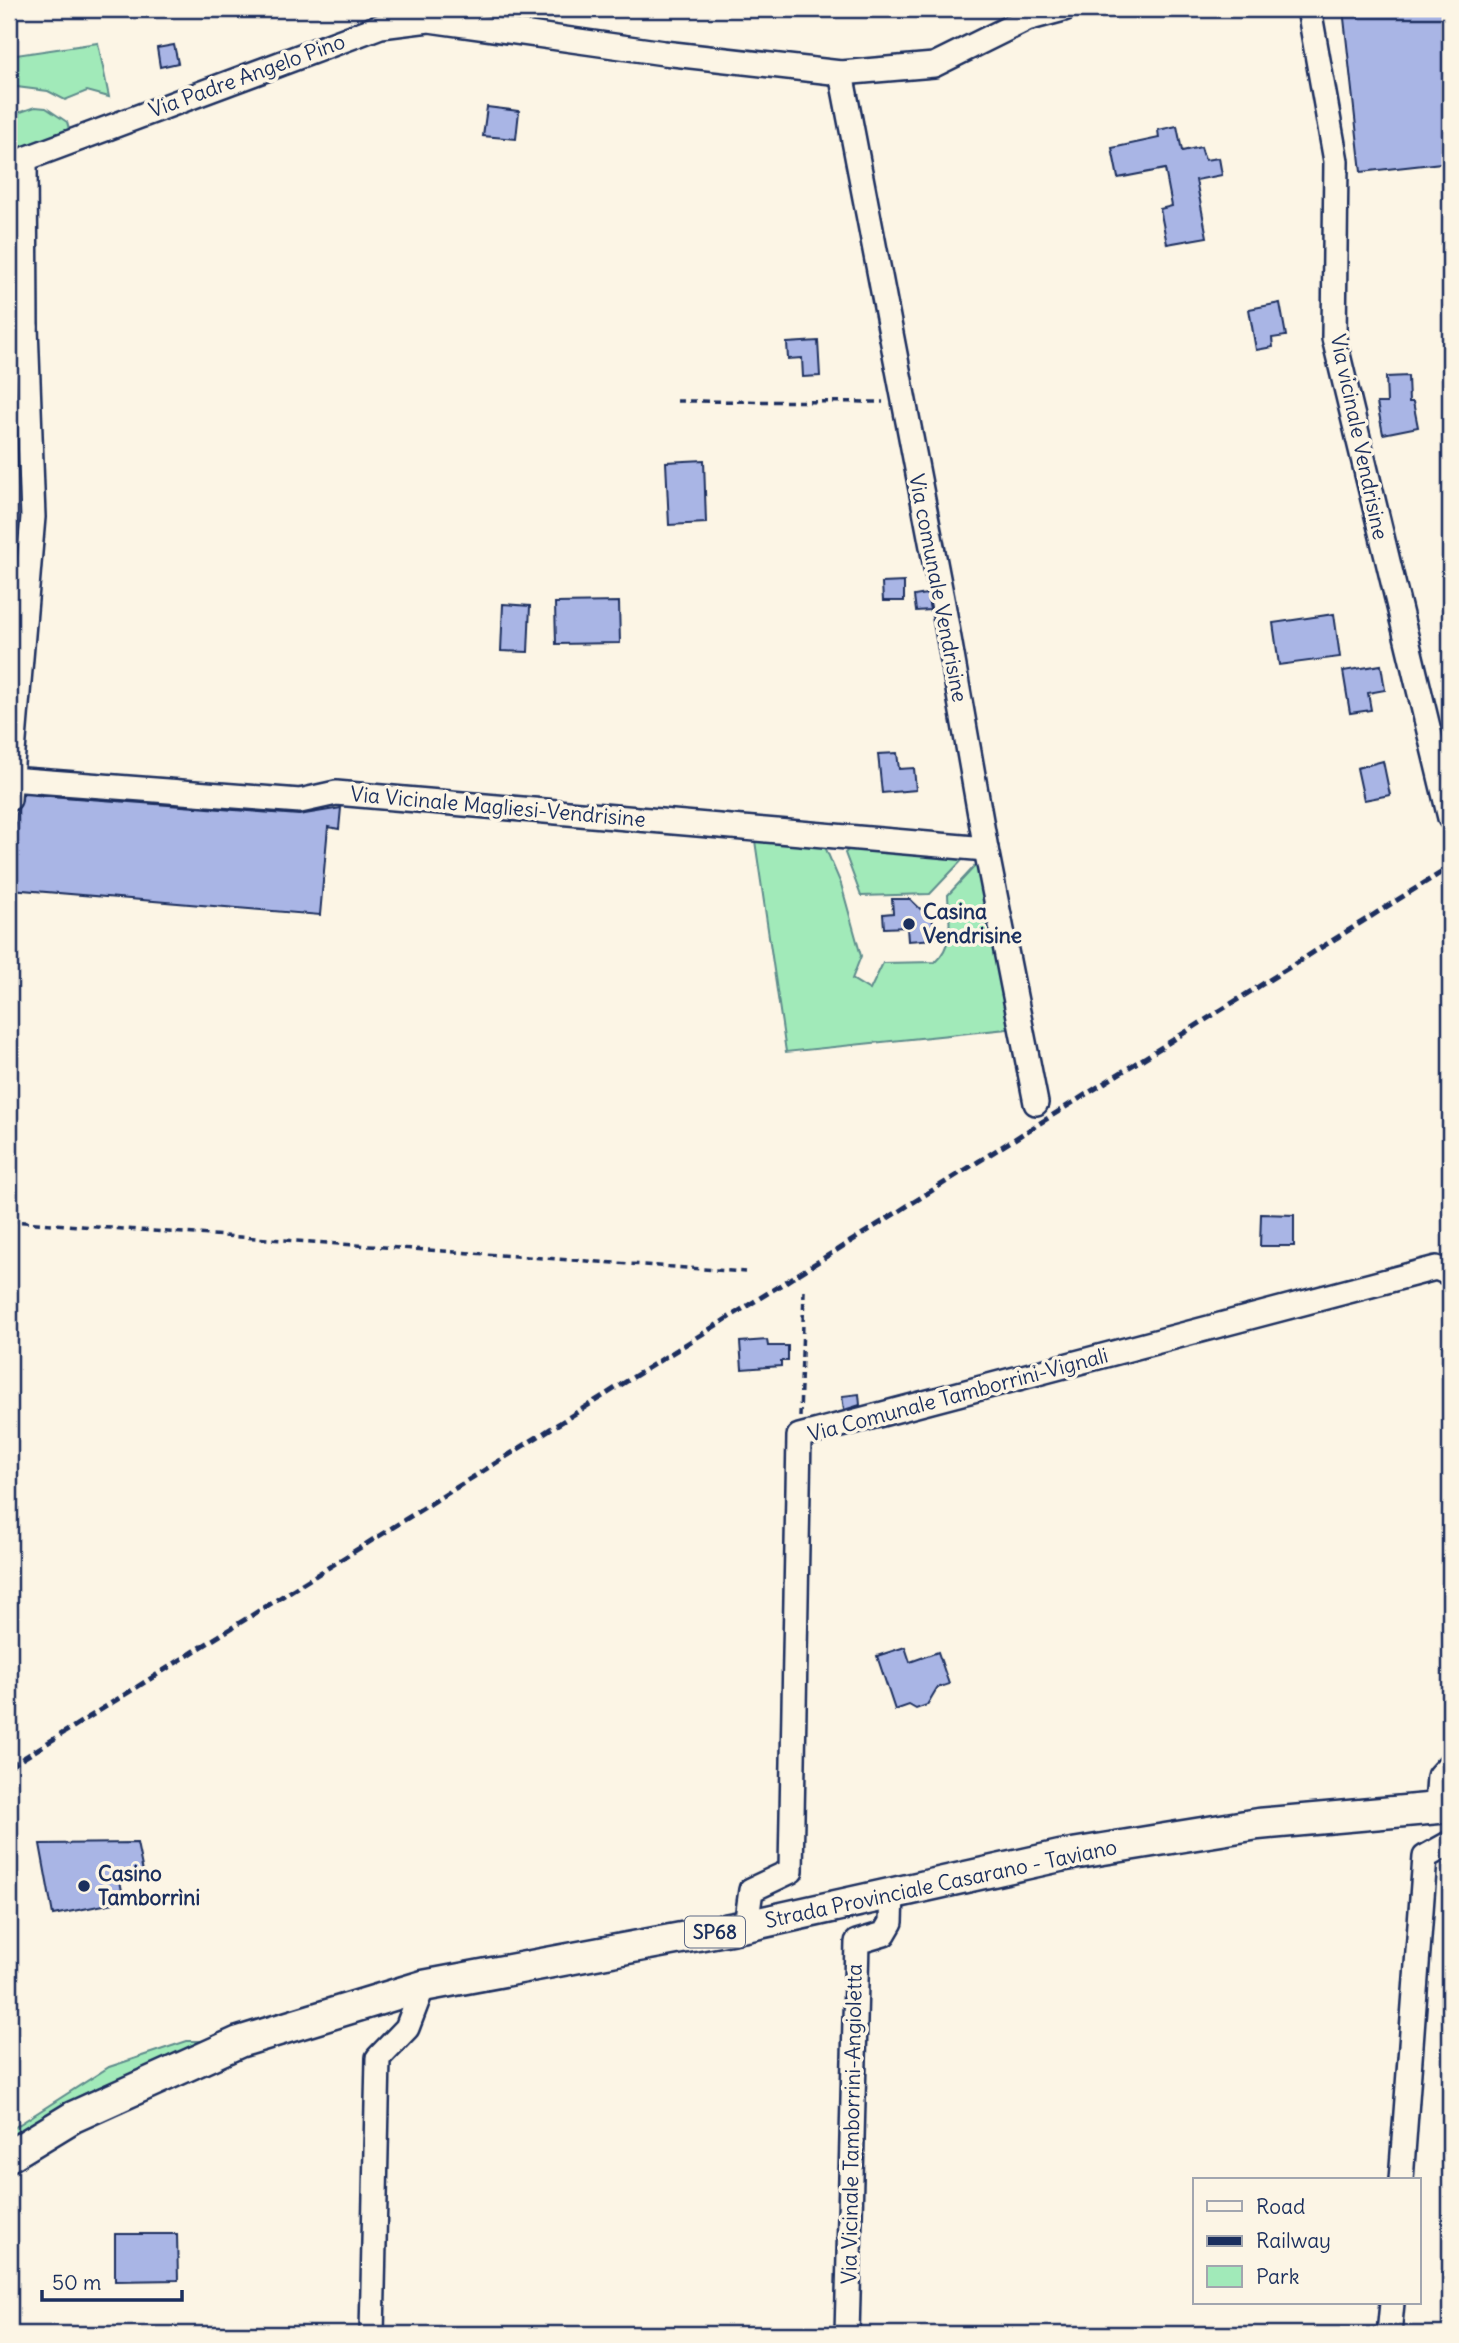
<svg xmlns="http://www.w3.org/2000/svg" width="1459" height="2343" font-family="Delius,sans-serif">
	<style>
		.green { fill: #a1eab9; stroke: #5e8c8c; stroke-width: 2 }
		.building { fill: #a9b5e5; stroke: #1b2f5e; stroke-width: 2 }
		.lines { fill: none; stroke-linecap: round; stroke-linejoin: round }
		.minor-casing { stroke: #1b2f5e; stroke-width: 28 }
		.major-casing { stroke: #1b2f5e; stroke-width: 35 }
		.path { stroke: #1b2f5e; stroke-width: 3.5; stroke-dasharray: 7 5; stroke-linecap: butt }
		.minor { stroke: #fcf5e5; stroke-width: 23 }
		.major { stroke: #fcf5e5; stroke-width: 30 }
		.rail { stroke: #1b2f5e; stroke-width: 5; stroke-dasharray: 10 5; stroke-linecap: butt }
		.poi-dot { fill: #1b2f5e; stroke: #fcf5e5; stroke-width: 2.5 }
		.labels { text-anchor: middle; stroke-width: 7; stroke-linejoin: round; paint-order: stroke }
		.shield { fill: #fcf5e5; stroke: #5e6a86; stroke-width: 2 }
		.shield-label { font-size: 19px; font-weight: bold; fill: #1b2f5e }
		.street-label { font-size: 21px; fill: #1b2f5e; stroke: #fcf5e5 }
		.poi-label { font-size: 21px; font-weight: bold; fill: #1b2f5e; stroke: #fcf5e5; text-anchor: start }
	</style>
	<rect width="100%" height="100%" fill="#fcf5e5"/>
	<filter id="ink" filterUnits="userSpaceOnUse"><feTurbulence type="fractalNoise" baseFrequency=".0143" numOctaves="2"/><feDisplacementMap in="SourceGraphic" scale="14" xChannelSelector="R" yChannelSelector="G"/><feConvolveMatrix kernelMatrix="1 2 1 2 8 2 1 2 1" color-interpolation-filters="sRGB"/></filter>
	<g filter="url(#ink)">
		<!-- green -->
		<g class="green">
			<polygon points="98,43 109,97 87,91 65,100 48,91 9,86 9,56"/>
			<polygon points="35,107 46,108 67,122 70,133 12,153 12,207 9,207 9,116"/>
			<path d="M754,834L816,841L826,849L841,884L861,956L852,979L870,990L883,963L935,962C955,944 949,919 948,895L976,865L984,863L1016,1028L786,1052Z"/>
			<polygon points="853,845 967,855 930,894 861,896 845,853"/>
			<polygon points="187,2041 206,2041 84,2094 9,2138 9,2131 109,2067"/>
		</g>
		<!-- building -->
		<g class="building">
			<polygon points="1343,9 1450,9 1450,162 1361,172"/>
			<polygon points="174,45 178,63 160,67 157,48"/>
			<polygon points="487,107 519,111 516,139 483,136"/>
			<polygon points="1177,126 1182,151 1201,147 1205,160 1219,158 1222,175 1196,180 1207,237 1167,244 1160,209 1172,206 1165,169 1118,178 1112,148 1159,138 1158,130"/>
			<polygon points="1280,303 1286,336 1272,338 1273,347 1256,350 1249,309"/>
			<polygon points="818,341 820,376 803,377 802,358 788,359 787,343"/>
			<polygon points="1408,376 1409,402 1413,402 1418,427 1383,434 1377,403 1387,403 1386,377"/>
			<polygon points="704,460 706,523 669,525 666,462"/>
			<polygon points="904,582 904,601 883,601 882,583"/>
			<polygon points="927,594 930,610 916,611 914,596"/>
			<polygon points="619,602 620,643 556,644 555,603"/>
			<polygon points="503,604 530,606 528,652 501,651"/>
			<polygon points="1334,614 1340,657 1279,665 1273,623"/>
			<polygon points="1381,665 1385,690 1368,693 1371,710 1350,713 1343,671"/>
			<polygon points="897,753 899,769 914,768 916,790 882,793 878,754"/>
			<polygon points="1383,761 1390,795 1364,800 1357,768"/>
			<polygon points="23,794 299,815 341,808 339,829 328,827 320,915 11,889 17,810"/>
			<polygon points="892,899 910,899 933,921 935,939 908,941 907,927 884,928 883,914 893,913"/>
			<polygon points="1261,1214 1294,1215 1294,1246 1260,1246"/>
			<polygon points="767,1340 768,1346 788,1346 788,1361 781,1361 781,1366 742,1369 740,1342"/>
			<polygon points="859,1394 860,1405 844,1410 842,1396"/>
			<polygon points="905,1647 910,1662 938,1652 949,1684 937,1688 927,1705 916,1709 909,1705 895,1710 877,1656"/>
			<polygon points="137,1843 143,1872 119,1876 124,1901 53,1915 40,1844"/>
			<polygon points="115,2234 177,2234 178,2280 115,2281"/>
		</g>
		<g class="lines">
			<!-- minor casing -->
			<g class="minor-casing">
				<g id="minor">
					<polyline points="1309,9 1336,161 1334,338 1450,818"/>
					<polyline points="841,73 943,604 986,849 1036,1103"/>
					<polyline points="9,327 26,327 25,159 381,26 429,20 664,53 841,73 934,65 1027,19 1064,9"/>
					<polyline points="10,779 300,801 336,793 986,849"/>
					<polyline points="9,799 33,517 26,327"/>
					<polyline points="1437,1807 1439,1776 1450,1764"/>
					<polyline points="746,1926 751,1890 791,1871 799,1436 1436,1268 1450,1274"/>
					<polyline points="1401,2180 1425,1857 1450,1843"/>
					<polyline points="372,2334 378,2058 407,2028 423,1986"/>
					<polyline points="847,2334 857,1942 884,1934 891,1922 892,1893"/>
					<polyline points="1389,2334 1392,2303"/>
				</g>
			</g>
			<!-- major casing -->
			<g class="major-casing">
				<polyline id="major" points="9,2156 73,2117 239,2042 423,1986 746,1926 1060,1856 1258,1824 1450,1807"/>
			</g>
			<!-- path -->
			<g class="path">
				<polyline points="677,401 883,402"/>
				<polyline points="9,1221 745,1272"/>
				<polyline points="800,1417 804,1291"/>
			</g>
			<!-- minor -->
			<use href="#minor" class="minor"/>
			<!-- major -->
			<use href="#major" class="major"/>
			<!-- rail -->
			<polyline class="rail" points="9,1767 1450,867"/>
		</g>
	</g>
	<!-- markers -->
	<g class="poi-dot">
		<circle cx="909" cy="924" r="7"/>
		<circle cx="84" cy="1886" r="7"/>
	</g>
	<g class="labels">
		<!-- shield labels -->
		<rect class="shield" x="685" y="1916.5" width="60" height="31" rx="5"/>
		<g class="shield-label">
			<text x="715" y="1939">SP68</text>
		</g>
		<!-- street labels -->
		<g class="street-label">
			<text transform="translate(247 76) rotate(-20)" y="7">Via Padre Angelo Pino</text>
			<text transform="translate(1359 437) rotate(78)" y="7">Via vicinale Vendrisine</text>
			<text transform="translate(938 588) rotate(79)" y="7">Via comunale Vendrisine</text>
			<text transform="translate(498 807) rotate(5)" y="7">Via Vicinale Magliesi-Vendrisine</text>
			<text transform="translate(958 1395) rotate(-15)" y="7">Via Comunale Tamborrini-Vignali</text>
			<text transform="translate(941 1884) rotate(-12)" y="7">Strada Provinciale Casarano - Taviano</text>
			<text transform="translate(852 2124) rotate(-89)" y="7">Via Vicinale Tamborrini-Angioletta</text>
		</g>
		<!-- poi labels -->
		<g class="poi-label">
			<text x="923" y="919">Casina<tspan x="923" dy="24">Vendrisine</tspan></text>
			<text x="98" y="1881">Casino<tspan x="98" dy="24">Tamborrìni</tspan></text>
		</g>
	</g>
	<!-- margin -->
	<rect width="1459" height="2343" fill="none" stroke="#fcf5e5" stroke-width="35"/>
	<rect x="18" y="18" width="1424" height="2308" fill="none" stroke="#1b2f5e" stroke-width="2.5" filter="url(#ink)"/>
	<!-- legend -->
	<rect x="1193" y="2178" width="228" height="126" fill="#fcf5e5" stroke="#a2a6af" stroke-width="2"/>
	<rect x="1207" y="2201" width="35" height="10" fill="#fcf5e5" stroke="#a2a6af" stroke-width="2"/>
	<text x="1256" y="2214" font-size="21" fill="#1b2f5e">Road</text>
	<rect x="1207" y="2236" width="35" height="10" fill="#1b2f5e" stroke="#a2a6af" stroke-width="2"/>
	<text x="1256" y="2248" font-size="21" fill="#1b2f5e">Railway</text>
	<rect x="1207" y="2266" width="35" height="21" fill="#a1eab9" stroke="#a2a6af" stroke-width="2"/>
	<text x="1256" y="2284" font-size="21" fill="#1b2f5e">Park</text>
	<!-- scale -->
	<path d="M42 2290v10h140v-10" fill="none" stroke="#1b2f5e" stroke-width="3.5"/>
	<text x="52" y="2290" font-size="21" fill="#1b2f5e" stroke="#fcf5e5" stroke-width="5" paint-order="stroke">50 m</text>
</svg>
